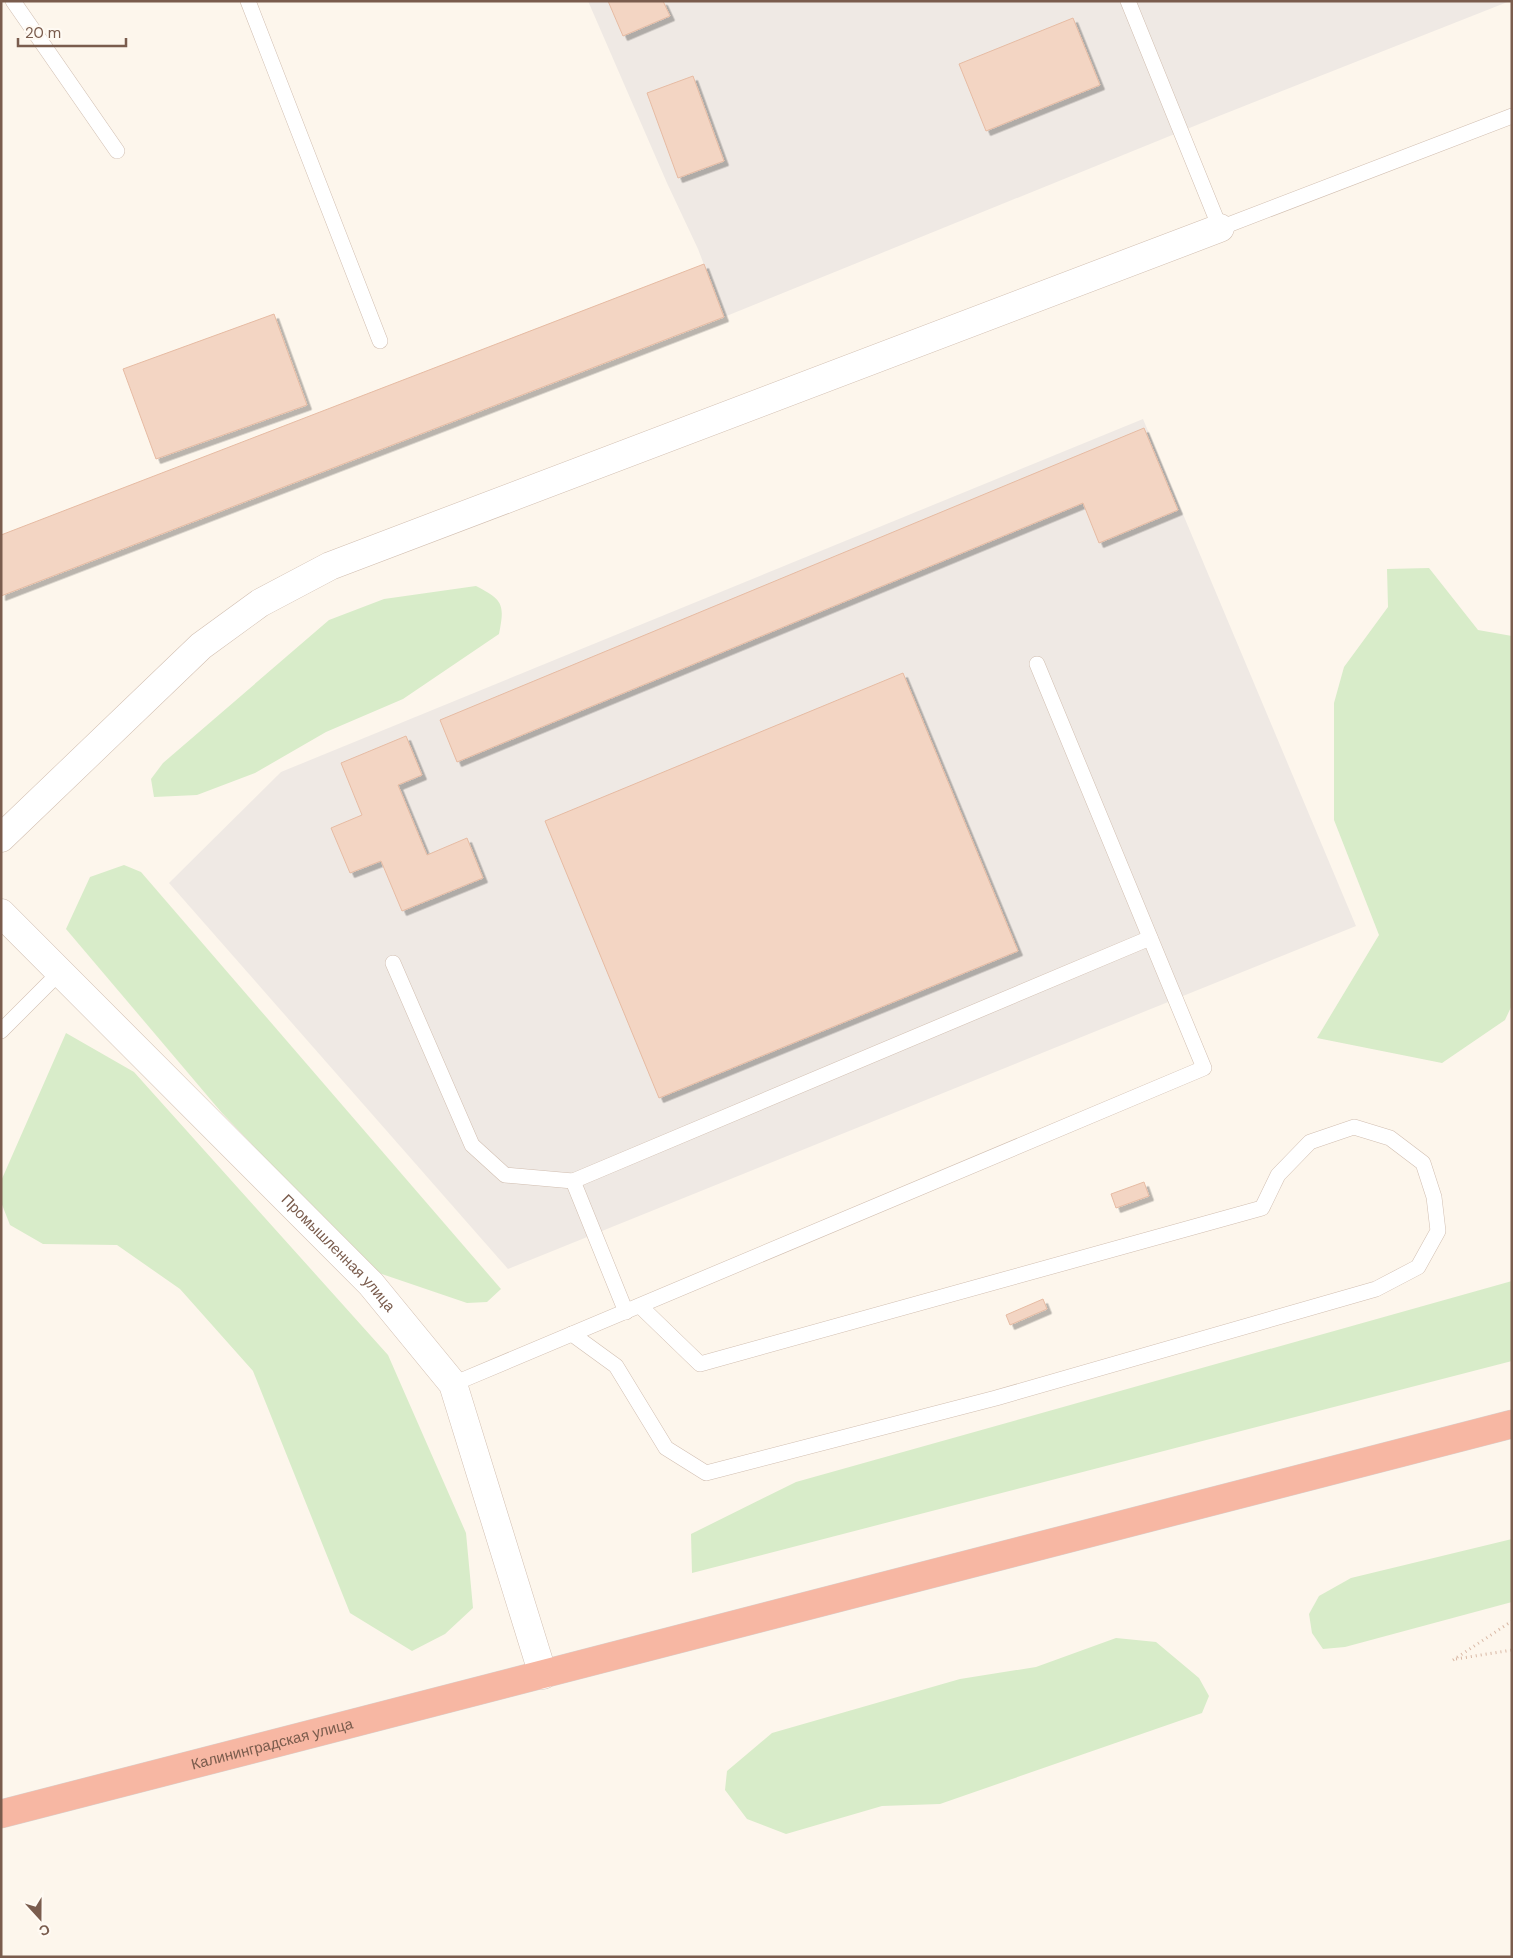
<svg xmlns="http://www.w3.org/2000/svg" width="1513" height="1958" font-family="'DM Sans',sans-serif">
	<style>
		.industrial { fill: #efe9e4 }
		.green { fill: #d8ecc9 }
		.building { fill: #f3d5c3; stroke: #e6bba3; filter: url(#shadow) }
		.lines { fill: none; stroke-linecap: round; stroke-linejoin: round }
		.lane-casing { stroke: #d1beb0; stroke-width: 16 }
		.street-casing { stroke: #d1beb0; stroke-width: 29 }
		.highway-casing { stroke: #dad1cd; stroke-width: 29 }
		.path { stroke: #d9b8a5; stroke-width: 3; stroke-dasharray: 1 4; stroke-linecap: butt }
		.lane { stroke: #fff; stroke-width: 15 }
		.street { stroke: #fff; stroke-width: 28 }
		.highway { stroke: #f7b7a3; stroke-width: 28 }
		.labels { text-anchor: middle; stroke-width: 5; stroke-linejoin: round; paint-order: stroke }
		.street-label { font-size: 15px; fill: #7a5c4d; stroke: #fffaf3 }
	</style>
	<defs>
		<filter id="shadow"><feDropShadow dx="4.5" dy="4.5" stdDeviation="0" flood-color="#0004"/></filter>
	</defs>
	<rect width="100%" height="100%" fill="#fdf6ec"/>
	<!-- industrial -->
	<g class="industrial">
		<polygon points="588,1 1510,1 1219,116 724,317 698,249 667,183"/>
		<polygon points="1143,419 1356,926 508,1269 169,883 281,772"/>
	</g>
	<!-- green -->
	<g class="green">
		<polygon points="1429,568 1478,630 1512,636 1512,1005 1505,1020 1442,1063 1317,1038 1379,935 1334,820 1334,703 1344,667 1388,607 1387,569"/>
		<path d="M476,586C503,600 505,604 499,634L403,699L326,732L255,773L197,795L154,797L151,779L163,763L329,620L384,599Z"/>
		<polygon points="124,865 141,872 501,1289 487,1302 467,1303 373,1271 222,1113 66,929 90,877"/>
		<polygon points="66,1033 134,1072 388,1355 466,1533 473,1608 445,1634 412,1651 350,1613 253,1371 180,1289 117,1245 43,1244 10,1225 1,1202 1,1181"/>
		<polygon points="1512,1281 1512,1361 692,1573 691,1534 796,1482"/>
		<polygon points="1512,1539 1512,1602 1345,1647 1323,1649 1312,1633 1309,1614 1319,1596 1351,1578"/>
		<polygon points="1116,1638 1156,1642 1199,1678 1209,1696 1202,1713 940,1804 882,1806 786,1834 747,1819 725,1790 727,1771 772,1733 960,1679 1036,1667"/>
	</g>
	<!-- building -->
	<g class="building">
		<polygon points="608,1 663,1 670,16 623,36"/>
		<polygon points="1073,18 1100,85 986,131 959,64"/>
		<polygon points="693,76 724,161 678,178 647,93"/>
		<polygon points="704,264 724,317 1,596 1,535"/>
		<polygon points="274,314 307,405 156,459 123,369"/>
		<polygon points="1144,428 1178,510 1099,543 1083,503 457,762 440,720"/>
		<polygon points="903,673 1018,951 659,1098 545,821"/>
		<polygon points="406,736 422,775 398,785 427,855 467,838 483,878 402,911 381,861 350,873 331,828 362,815 341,763"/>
		<polygon points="1144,1182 1149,1196 1116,1208 1111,1194"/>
		<polygon points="1043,1299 1047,1309 1010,1325 1006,1315"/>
	</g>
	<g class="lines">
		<!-- lane casing -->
		<g class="lane-casing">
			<g id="lane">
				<polyline points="13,1 117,151"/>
				<polyline points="248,1 380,341"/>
				<polyline points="1128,1 1220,228 1512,116"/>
				<polyline points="393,963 472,1145 505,1175 573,1181"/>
				<polyline points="1,1031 60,972"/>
				<polyline points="626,1312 573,1181 1150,938"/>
				<polyline points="572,1334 616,1366 666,1448 706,1473 996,1398 1376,1289 1418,1267 1438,1231 1434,1197 1423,1163 1390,1138 1354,1127 1310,1142 1278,1175 1262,1208 700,1364 640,1306"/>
				<polyline points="453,1384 1204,1068 1037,664"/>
			</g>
		</g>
		<!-- street casing -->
		<g class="street-casing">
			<g id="street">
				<polyline points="1,838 201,646 260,603 330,566 1220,228"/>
				<path id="s1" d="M1,913L371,1284L453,1384L543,1675"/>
			</g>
		</g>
		<!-- highway casing -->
		<g class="highway-casing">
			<g id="highway">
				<path id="s2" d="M1,1814L1512,1424"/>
			</g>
		</g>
		<!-- path -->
		<g class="path">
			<polyline points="1456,1659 1512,1650"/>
			<polyline points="1453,1660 1512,1621"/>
		</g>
		<!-- lane -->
		<use href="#lane" class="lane"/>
		<!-- street -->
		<use href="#street" class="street"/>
		<!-- highway -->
		<use href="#highway" class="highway"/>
	</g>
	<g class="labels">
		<!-- street labels -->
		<g class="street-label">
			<text dy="5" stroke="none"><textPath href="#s1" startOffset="479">Промышленная улица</textPath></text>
			<text dy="5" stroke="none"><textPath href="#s2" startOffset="280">Калининградская улица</textPath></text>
		</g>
	</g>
	<!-- border -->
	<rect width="1513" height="1958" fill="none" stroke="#7a5c4d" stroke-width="5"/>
	<!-- north arrow -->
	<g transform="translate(40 1918) rotate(159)" stroke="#fffaf3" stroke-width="4" paint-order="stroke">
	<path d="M0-4L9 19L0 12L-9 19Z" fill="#7a5c4d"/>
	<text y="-8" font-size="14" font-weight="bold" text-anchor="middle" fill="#7a5c4d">С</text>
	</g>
	<!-- scale -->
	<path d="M18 38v8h108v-8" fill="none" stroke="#7a5c4d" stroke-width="2.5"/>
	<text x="25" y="38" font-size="15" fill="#7a5c4d" stroke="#fffaf3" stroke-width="4" paint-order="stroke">20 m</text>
</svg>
